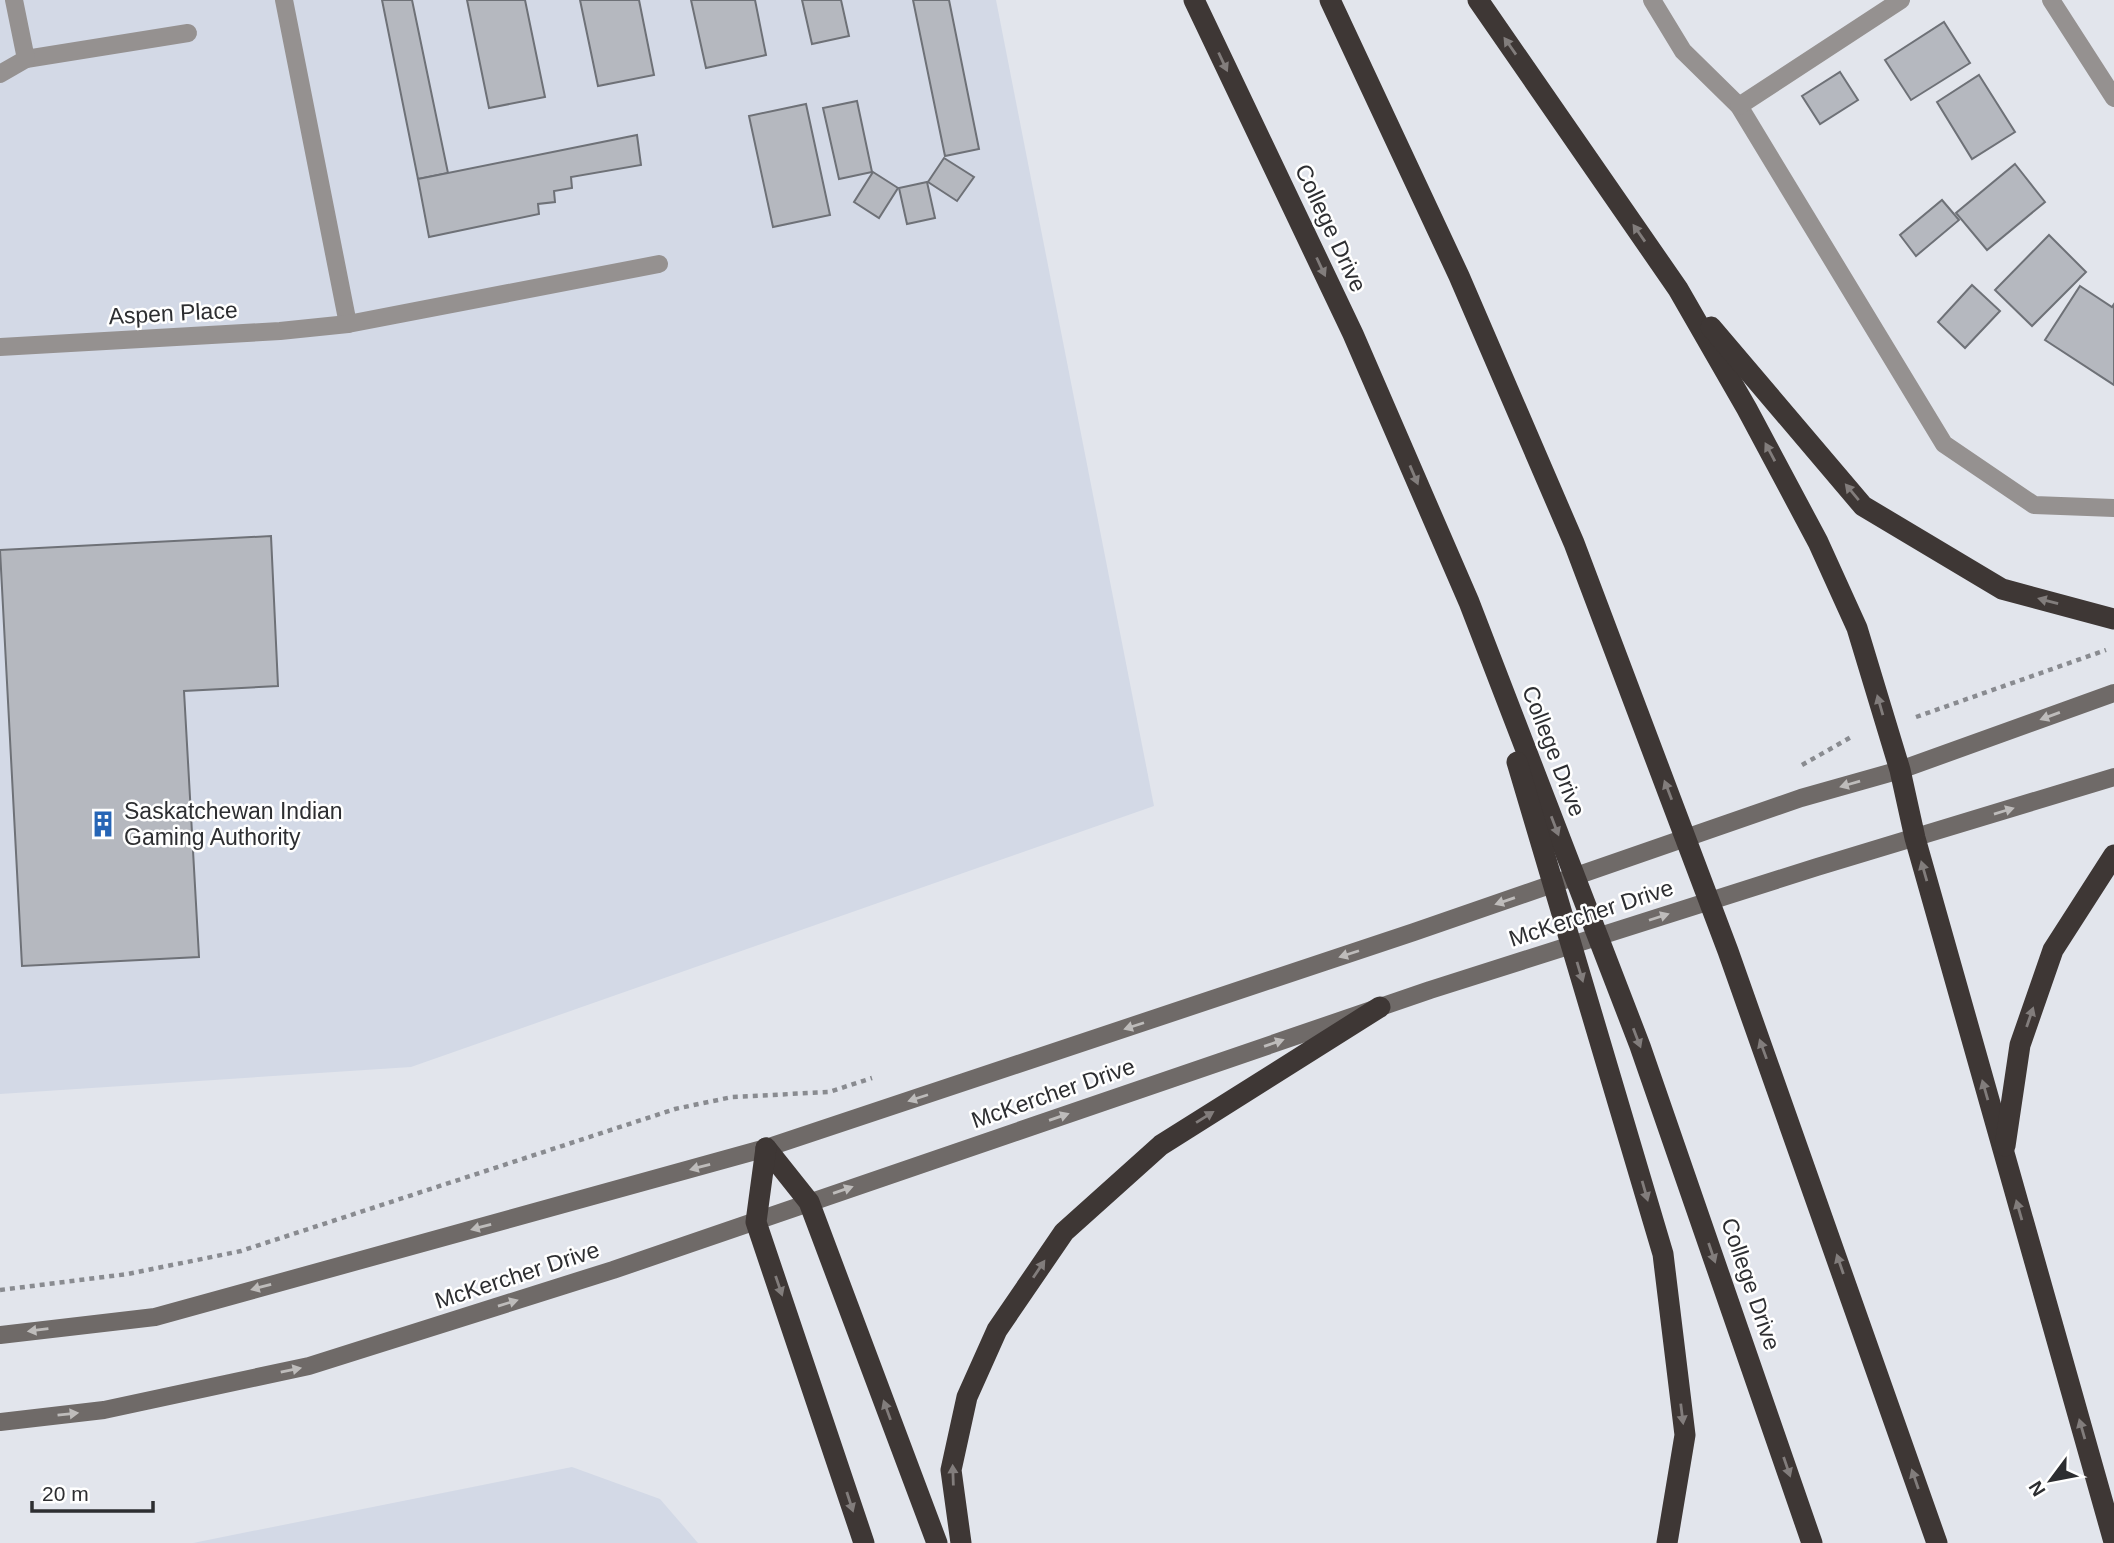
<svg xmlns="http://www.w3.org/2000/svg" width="2114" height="1543" font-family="Arial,sans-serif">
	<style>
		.built { fill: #d3d9e6 }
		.building { fill: #b5b8bf; stroke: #6e7177; stroke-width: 2 }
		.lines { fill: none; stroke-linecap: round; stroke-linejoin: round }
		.path { stroke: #898b90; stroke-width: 4.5; stroke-dasharray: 5 5; stroke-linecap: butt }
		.lane { stroke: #959190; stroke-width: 18 }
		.street { stroke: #959190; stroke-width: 18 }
		.secondary { stroke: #6f6a68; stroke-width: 18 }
		.highway { stroke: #3e3735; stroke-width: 21 }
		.oneway { fill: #827d7c }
		.oneway2 { fill: #bebcbb }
		.labels { text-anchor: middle; stroke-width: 5; stroke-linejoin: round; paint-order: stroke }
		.street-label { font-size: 23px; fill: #2d2e31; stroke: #fff }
		.poi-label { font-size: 23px; fill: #2d2e31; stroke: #fff; text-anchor: start }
	</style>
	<rect width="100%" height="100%" fill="#e2e5ec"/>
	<!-- built -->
	<g class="built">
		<polygon points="0,0 996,0 1154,806 411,1067 0,1094"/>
		<polygon points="572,1467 660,1499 698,1543 193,1543"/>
	</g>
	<!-- building -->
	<g class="building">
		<polygon points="382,0 412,0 448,173 418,179"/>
		<polygon points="467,0 525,0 545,97 489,108"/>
		<polygon points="580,0 639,0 654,75 598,86"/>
		<polygon points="691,0 755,0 766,55 706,68"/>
		<polygon points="802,0 841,0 849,36 812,44"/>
		<polygon points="913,0 949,0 979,149 945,156"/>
		<polygon points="1944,22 1970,63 1911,100 1885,60"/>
		<polygon points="1840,72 1858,100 1820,124 1802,96"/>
		<polygon points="1979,75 2015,132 1972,159 1937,102"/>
		<polygon points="857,101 872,172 839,179 823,108"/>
		<polygon points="806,104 830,215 773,227 749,116"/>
		<polygon points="637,135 641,165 571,177 572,188 554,191 555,202 538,204 539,214 429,237 418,179"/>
		<polygon points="944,158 974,177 957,201 928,182"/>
		<polygon points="2015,164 2045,202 1987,250 1956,213"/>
		<polygon points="873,172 898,188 879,218 854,202"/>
		<polygon points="927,182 935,218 907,224 899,188"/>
		<polygon points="1942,200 1959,220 1916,256 1900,235"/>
		<polygon points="2049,235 2086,272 2032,326 1995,290"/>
		<polygon points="1972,285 2000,311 1965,348 1938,322"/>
		<polygon points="2080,286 2112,307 2114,304 2114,385 2045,340"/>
		<polygon points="271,536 278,686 184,691 199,957 22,966 0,550"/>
	</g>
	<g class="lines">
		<!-- path -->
		<g class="path">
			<polyline points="1916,717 2106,650"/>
			<polyline points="1802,765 1853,736"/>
			<polyline points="0,1290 128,1274 241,1251 675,1109 732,1097 829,1092 872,1078"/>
		</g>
		<!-- lane -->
		<g class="lane">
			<polyline points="1652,0 1683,51 1739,106 1944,444 2034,505 2114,508"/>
			<polyline points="26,59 188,33"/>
			<polyline points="0,74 26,59 14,0"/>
			<polyline points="1739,106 1901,0"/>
		</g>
		<!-- street -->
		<g class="street">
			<polyline points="284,0 348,324"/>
			<polyline points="2051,0 2114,98"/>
			<polyline points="0,347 280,331 348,324 659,264"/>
		</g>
		<!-- secondary -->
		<g class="secondary">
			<polyline points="0,1335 155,1317 766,1148 1414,932 1801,798 1900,770 2114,693"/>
			<polyline points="0,1422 104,1410 309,1366 613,1270 1430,990 1817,867 2114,777"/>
		</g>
		<!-- highway -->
		<g class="highway">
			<polyline points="1194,0 1353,334 1469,602 1640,1046 1812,1543"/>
			<polyline points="1330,0 1459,276 1574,543 1728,951 1937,1543"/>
			<polyline points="1478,0 1678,289 1747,409 1818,542 1857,628 1900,770 1915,838 2114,1542"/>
			<polyline points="1711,327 1863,506 2002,589 2114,619"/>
			<polyline points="1517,762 1663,1254 1685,1435 1667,1543"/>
			<polyline points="2005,1146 2020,1045 2053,950 2114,855"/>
			<polyline points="766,1148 809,1202 937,1543"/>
			<polyline points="766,1148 756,1222 864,1543"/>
			<polyline points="961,1543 951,1470 967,1397 997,1330 1064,1232 1161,1145 1380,1007"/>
		</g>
	</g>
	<!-- one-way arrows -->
	<defs><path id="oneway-solid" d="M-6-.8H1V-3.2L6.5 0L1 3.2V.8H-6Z" transform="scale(1.75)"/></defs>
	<g class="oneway">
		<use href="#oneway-solid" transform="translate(1510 46) rotate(-125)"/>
		<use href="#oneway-solid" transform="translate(1223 62) rotate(65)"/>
		<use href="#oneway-solid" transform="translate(1639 233) rotate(-125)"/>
		<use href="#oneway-solid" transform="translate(1321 267) rotate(65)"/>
		<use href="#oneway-solid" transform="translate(1770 452) rotate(-118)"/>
		<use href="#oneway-solid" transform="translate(1414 475) rotate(67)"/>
		<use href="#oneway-solid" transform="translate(1852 492) rotate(-130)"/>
		<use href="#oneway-solid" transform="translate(2048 601) rotate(-165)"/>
		<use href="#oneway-solid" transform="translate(1880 705) rotate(-106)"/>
		<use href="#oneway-solid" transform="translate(1668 790) rotate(-111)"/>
		<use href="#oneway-solid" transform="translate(1555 826) rotate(69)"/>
		<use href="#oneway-solid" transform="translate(1924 871) rotate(-106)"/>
		<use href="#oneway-solid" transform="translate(1580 972) rotate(73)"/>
		<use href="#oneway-solid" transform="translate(2030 1017) rotate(-71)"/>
		<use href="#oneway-solid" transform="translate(1637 1038) rotate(69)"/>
		<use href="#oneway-solid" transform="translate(1763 1049) rotate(-110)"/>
		<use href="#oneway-solid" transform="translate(1985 1090) rotate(-106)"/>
		<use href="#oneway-solid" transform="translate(1205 1117) rotate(-32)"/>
		<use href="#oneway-solid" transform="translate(1645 1191) rotate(74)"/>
		<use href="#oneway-solid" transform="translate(2019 1210) rotate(-106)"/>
		<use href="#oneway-solid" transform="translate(1712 1253) rotate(71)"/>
		<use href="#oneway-solid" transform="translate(1840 1264) rotate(-109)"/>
		<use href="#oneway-solid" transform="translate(1039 1269) rotate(-56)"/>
		<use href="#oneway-solid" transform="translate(779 1286) rotate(71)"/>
		<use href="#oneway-solid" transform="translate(887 1410) rotate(-110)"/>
		<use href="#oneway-solid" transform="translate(1682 1414) rotate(83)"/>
		<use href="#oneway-solid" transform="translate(2082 1429) rotate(-106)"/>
		<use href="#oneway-solid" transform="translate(1787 1467) rotate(71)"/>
		<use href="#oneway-solid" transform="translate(953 1475) rotate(-92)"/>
		<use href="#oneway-solid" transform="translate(1915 1479) rotate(-109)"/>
		<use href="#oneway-solid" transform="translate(850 1502) rotate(72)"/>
	</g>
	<g class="oneway2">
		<use href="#oneway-solid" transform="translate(2050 716) rotate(160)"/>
		<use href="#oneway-solid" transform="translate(1850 784) rotate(164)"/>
		<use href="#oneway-solid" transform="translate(2004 811) rotate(-17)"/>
		<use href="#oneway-solid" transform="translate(1505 901) rotate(161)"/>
		<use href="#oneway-solid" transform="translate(1659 917) rotate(-18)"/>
		<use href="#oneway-solid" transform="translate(1349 954) rotate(162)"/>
		<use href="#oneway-solid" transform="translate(1134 1026) rotate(162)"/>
		<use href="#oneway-solid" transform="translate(1274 1043) rotate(-19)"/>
		<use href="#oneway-solid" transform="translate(918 1098) rotate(162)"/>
		<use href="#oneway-solid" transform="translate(1059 1117) rotate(-19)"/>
		<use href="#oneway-solid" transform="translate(700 1167) rotate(165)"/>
		<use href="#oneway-solid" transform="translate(843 1190) rotate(-19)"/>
		<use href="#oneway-solid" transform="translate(481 1227) rotate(165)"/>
		<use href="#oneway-solid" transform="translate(261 1287) rotate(165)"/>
		<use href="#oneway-solid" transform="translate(508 1303) rotate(-17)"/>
		<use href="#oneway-solid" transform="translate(38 1330) rotate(173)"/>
		<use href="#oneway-solid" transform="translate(291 1370) rotate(-12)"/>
		<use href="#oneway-solid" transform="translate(68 1414) rotate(-6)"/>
	</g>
	<!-- icons -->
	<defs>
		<g id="building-bare" transform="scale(2.1)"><path d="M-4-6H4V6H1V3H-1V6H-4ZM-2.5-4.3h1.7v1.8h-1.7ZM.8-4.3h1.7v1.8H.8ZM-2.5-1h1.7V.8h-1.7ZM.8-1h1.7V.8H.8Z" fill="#2665b6" stroke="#fff" stroke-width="2.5" paint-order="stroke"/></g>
	</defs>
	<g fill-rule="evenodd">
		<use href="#building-bare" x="103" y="824"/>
	</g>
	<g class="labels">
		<!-- street labels -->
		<g class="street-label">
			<text transform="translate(1331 228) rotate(65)" y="8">College Drive</text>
			<text transform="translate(173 313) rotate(-3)" y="8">Aspen Place</text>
			<text transform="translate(1554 751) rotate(69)" y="8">College Drive</text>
			<text transform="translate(1591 913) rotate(-18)" y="8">McKercher Drive</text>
			<text transform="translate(1053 1093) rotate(-19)" y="8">McKercher Drive</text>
			<text transform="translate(517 1275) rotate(-18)" y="8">McKercher Drive</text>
			<text transform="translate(1751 1284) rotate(71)" y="8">College Drive</text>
		</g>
		<!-- poi labels -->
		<g class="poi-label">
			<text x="124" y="819">Saskatchewan Indian<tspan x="124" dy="26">Gaming Authority</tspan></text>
		</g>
	</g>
	<!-- north arrow -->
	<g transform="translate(2051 1480) rotate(238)" stroke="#ffffff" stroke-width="5" paint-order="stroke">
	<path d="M0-5L12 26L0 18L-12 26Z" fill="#2d2e31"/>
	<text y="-10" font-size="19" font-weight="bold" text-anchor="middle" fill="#2d2e31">N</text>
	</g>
	<!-- scale -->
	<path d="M32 1501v10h121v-10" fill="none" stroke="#2d2e31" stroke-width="3.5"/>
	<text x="42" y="1501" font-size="21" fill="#2d2e31" stroke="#ffffff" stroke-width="5" paint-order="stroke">20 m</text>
</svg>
